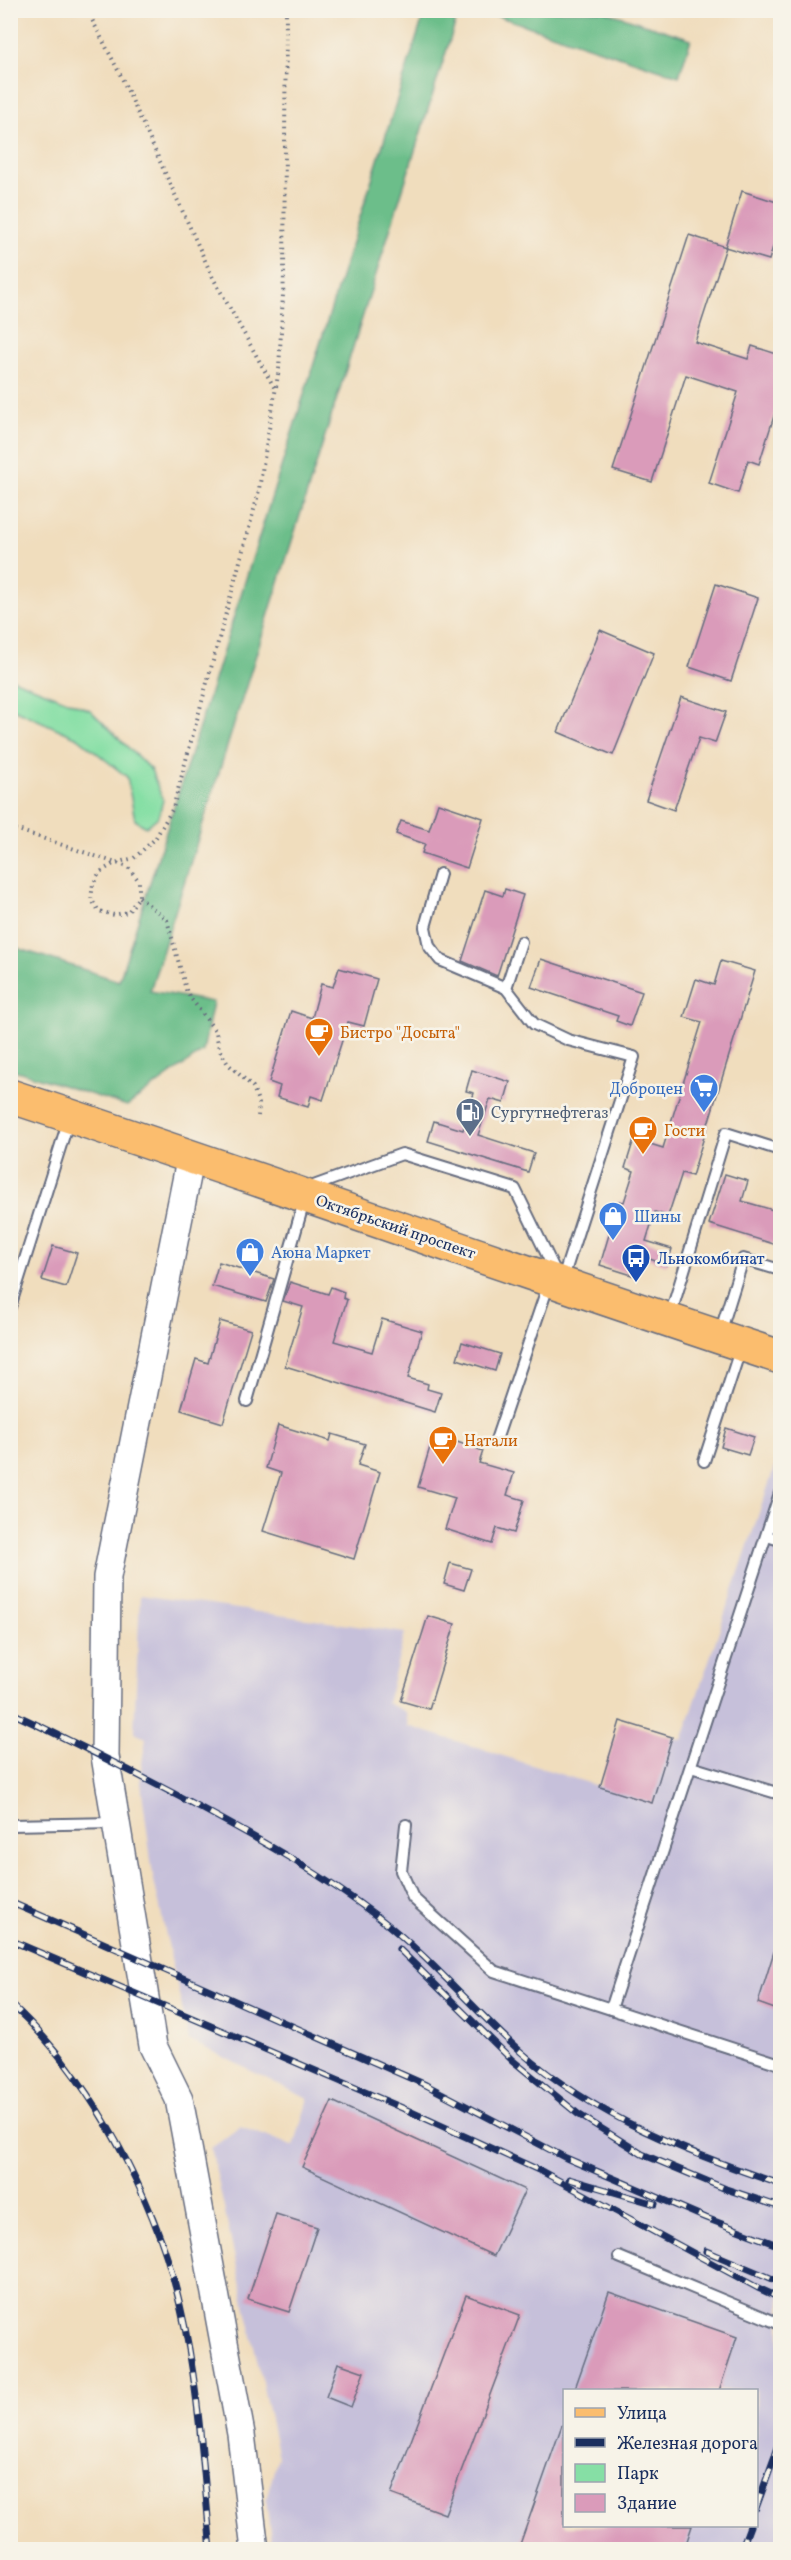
<svg xmlns="http://www.w3.org/2000/svg" width="791" height="2560" font-family="Vollkorn,serif">
	<style>
		.industrial { fill: #c6c0da; fill-rule: evenodd }
		.green { fill: #86dfa5; stroke: #508782; stroke-width: 1.5 }
		.forest { fill: #6cbe8a; stroke: #447674; stroke-width: 1.5 }
		.building { fill: #da9bba }
		.lines { fill: none; stroke-linecap: round; stroke-linejoin: round }
		.service-casing { stroke: #666c7f; stroke-width: 14 }
		.tertiary-casing { stroke: #666c7f; stroke-width: 30 }
		.primary-casing { stroke: #666c7f; stroke-width: 36 }
		.path { stroke: #666c7f; stroke-width: 4; stroke-dasharray: 1.5 4.5; stroke-linecap: butt }
		.service { stroke: #fff; stroke-width: 10 }
		.tertiary { stroke: #fff; stroke-width: 27 }
		.primary { stroke: #fbbd6e; stroke-width: 33 }
		.rail-casing { stroke: #1b2f5e; stroke-width: 7 }
		.rail { stroke: #f7f3e8; stroke-width: 4.5; stroke-dasharray: 14; stroke-linecap: butt }
		.labels { text-anchor: middle; stroke-width: 5; stroke-linejoin: round; paint-order: stroke }
		.food-label { font-size: 16px; fill: #c56008; stroke: #f7f3e8; text-anchor: start }
		.shop-label { font-size: 16px; fill: #366cbe; stroke: #f7f3e8; text-anchor: start }
		.service-label { font-size: 16px; fill: #4e5e75; stroke: #f7f3e8; text-anchor: start }
		.street-label { font-size: 16px; fill: #1b2f5e; stroke: #f7f3e8 }
		.transit-label { font-size: 16px; fill: #164399; stroke: #f7f3e8; text-anchor: start }
	</style>
	<rect width="100%" height="100%" fill="#f7f3e8"/>
	<filter id="ink" filterUnits="userSpaceOnUse"><feTurbulence type="fractalNoise" baseFrequency=".0167" numOctaves="2"/><feDisplacementMap in="SourceGraphic" scale="12" xChannelSelector="R" yChannelSelector="G"/><feConvolveMatrix kernelMatrix="1 2 1 2 8 2 1 2 1" color-interpolation-filters="sRGB"/></filter>
	<filter id="wash" filterUnits="userSpaceOnUse"><feTurbulence type="fractalNoise" baseFrequency=".008" numOctaves="4" result="noise"/><feDisplacementMap in="SourceGraphic" scale="24" xChannelSelector="R" yChannelSelector="G"/><feGaussianBlur stdDeviation="1.35" result="paint"/><feColorMatrix in="noise" values="0 0 0 0 0 0 0 0 0 0 0 0 0 0 0 0 0 1.4 0 .05"/><feComposite in="paint" operator="in"/></filter>
	<g filter="url(#wash)">
		<rect width="100%" height="100%" fill="#f0ddbd"/>
		<!-- industrial -->
		<path class="industrial" d="M780,1451V2549H272L266,2499L278,2456L211,2148L240,2127L294,2146L308,2099L189,2040L153,1876L140,1776L146,1738L134,1733L140,1595L405,1633L387,1703L406,1712L408,1726L652,1803L672,1737L682,1740ZM564,2390H756V2526H564Z"/>
		<!-- green -->
		<polygon class="green" points="10,678 90,710 151,770 163,800 159,816 146,827 135,820 127,777 78,738 11,708"/>
		<!-- forest -->
		<g class="forest">
			<polygon points="425,11 459,11 150,991 213,1002 203,1051 127,1106 11,1069 11,946 119,981"/>
			<polygon points="482,11 604,11 691,39 679,76"/>
		</g>
		<g id="blocks">
			<!-- building -->
			<g class="building">
				<polygon points="742,191 780,203 780,224 769,260 725,247"/>
				<polygon points="689,235 726,247 695,342 748,359 752,346 780,355 780,397 759,464 748,460 738,493 709,483 738,392 686,375 652,482 613,470"/>
				<polygon points="716,584 758,598 731,681 689,667"/>
				<polygon points="600,630 654,653 613,755 558,732"/>
				<polygon points="681,697 726,712 715,743 699,738 674,810 646,800"/>
				<polygon points="438,803 483,818 467,868 422,853 425,844 396,834 401,821 429,830"/>
				<polygon points="505,889 523,895 497,976 462,961 485,890 503,896"/>
				<polygon points="541,959 642,992 630,1026 616,1021 618,1016 531,987"/>
				<polygon points="721,961 755,971 692,1176 682,1173 668,1216 655,1212 646,1241 672,1249 667,1265 641,1256 635,1276 600,1265 619,1201 624,1202 634,1171 625,1168 634,1139 663,1148 702,1022 684,1017 696,979 714,985"/>
				<polygon points="339,968 377,979 364,1026 348,1022 323,1100 311,1096 308,1107 277,1097 280,1086 269,1082 291,1011 312,1018 321,984 333,987"/>
				<polygon points="472,1070 510,1082 504,1103 490,1099 478,1135 534,1153 528,1172 428,1141 434,1121 463,1130 474,1093 466,1091"/>
				<polygon points="725,1174 748,1181 742,1201 780,1212 780,1246 709,1224"/>
				<polygon points="53,1246 77,1253 66,1287 42,1280"/>
				<polygon points="219,1262 274,1279 266,1302 212,1286"/>
				<polygon points="290,1282 328,1294 331,1287 344,1292 343,1298 347,1300 334,1341 372,1352 382,1319 422,1331 408,1378 428,1384 427,1389 441,1393 435,1412 285,1366 303,1307 283,1301"/>
				<polygon points="220,1321 251,1330 223,1423 181,1410 196,1359 208,1363"/>
				<polygon points="462,1342 500,1354 495,1371 457,1359"/>
				<polygon points="278,1425 330,1441 332,1434 365,1444 358,1465 380,1472 354,1559 263,1531 281,1473 266,1468"/>
				<polygon points="726,1428 754,1437 748,1455 721,1447"/>
				<polygon points="434,1434 483,1451 479,1463 514,1473 507,1495 524,1500 514,1533 497,1528 492,1544 445,1529 455,1498 418,1487"/>
				<polygon points="450,1563 471,1569 464,1590 444,1584"/>
				<polygon points="428,1616 455,1624 429,1709 401,1701"/>
				<polygon points="620,1721 672,1737 652,1803 600,1787"/>
				<polygon points="777,1942 780,1943 780,2011 758,2003"/>
				<polygon points="332,2101 525,2190 494,2256 302,2167"/>
				<polygon points="276,2214 317,2227 289,2312 248,2299"/>
				<polygon points="609,2292 737,2337 719,2391 574,2391"/>
				<polygon points="466,2295 520,2315 445,2514 391,2494"/>
				<polygon points="338,2363 364,2372 351,2407 326,2397"/>
				<polygon points="562,2425 564,2425 564,2526 692,2526 684,2550 518,2550"/>
			</g>
		</g>
	</g>
	<g filter="url(#ink)">
		<use href="#blocks" fill-opacity="0" stroke="#666c7f" stroke-width="1.5"/>
		<g class="lines">
			<!-- service casing -->
			<g class="service-casing">
				<g id="service">
					<polyline points="440,874 425,927 429,946 440,960 506,988 534,1024 568,1040 634,1057 562,1281"/>
					<polyline points="506,988 521,942"/>
					<polyline points="308,1188 402,1154 515,1189 557,1275"/>
					<polyline points="10,1307 69,1119"/>
					<polyline points="670,1316 726,1133 780,1150"/>
					<polyline points="720,1333 743,1259 780,1270"/>
					<polyline points="247,1401 305,1198"/>
					<polyline points="496,1440 549,1283"/>
					<polyline points="704,1461 741,1347"/>
					<polyline points="767,1536 780,1540"/>
					<polyline points="691,1767 780,1794"/>
					<polyline points="10,1825 116,1823"/>
					<polyline points="406,1825 401,1871 413,1898 494,1971 780,2064"/>
					<polyline points="611,2009 780,1493"/>
					<polyline points="619,2257 780,2324"/>
				</g>
			</g>
			<!-- tertiary casing -->
			<g class="tertiary-casing">
				<polyline id="tertiary" points="191,1156 107,1577 105,1756 153,2046 179,2099 241,2434 255,2550"/>
			</g>
			<!-- primary casing -->
			<g class="primary-casing">
				<path id="primary" d="M10,1096C268,1181 523,1273 780,1357"/>
			</g>
			<!-- path -->
			<g class="path">
				<polyline points="87,10 121,76 213,278 275,389"/>
				<polyline points="10,826 15,829 128,867 139,881 139,897 128,912 114,915 99,911 91,899 93,884 100,872 115,863 134,858 155,839 173,808 258,495 279,369 284,276 286,10"/>
				<polyline points="139,897 167,920 187,993 216,1032 219,1049 228,1064 253,1087 259,1104 258,1116"/>
			</g>
			<!-- service -->
			<use href="#service" class="service"/>
			<!-- tertiary -->
			<use href="#tertiary" class="tertiary"/>
			<!-- primary -->
			<use href="#primary" class="primary"/>
			<!-- rail casing -->
			<g class="rail-casing">
				<g id="rail">
					<path d="M10,1712C76,1743 139,1775 203,1809C264,1842 323,1875 378,1917C430,1957 472,2008 521,2052C594,2116 690,2154 780,2184"/>
					<polyline points="10,1902 426,2085 566,2158 706,2218 780,2246"/>
					<polyline points="10,1940 407,2110 543,2172 758,2288 780,2298"/>
					<polyline points="399,1949 512,2060 578,2114 642,2154 726,2189 780,2207"/>
					<path d="M10,2003C91,2077 156,2199 180,2305C199,2385 203,2468 211,2550"/>
					<polyline points="569,2179 655,2204"/>
					<polyline points="706,2251 780,2282"/>
					<polyline points="756,2508 780,2442"/>
					<polyline points="741,2550 750,2526"/>
				</g>
			</g>
			<!-- rail -->
			<use href="#rail" class="rail"/>
		</g>
	</g>
	<!-- icons -->
	<defs>
		<g id="cafe-pin" transform="scale(1.5)"><path d="M0 17L-7.5 6A9.5 9.5 0 1 1 7.5 6Z" fill="#e8710a" stroke="#f7f3e8"/><path d="M-5.5-4.5H6V0H3Q3 3.5 0 3.5H-2.5Q-5.5 3.5-5.5 0ZM3-3.2v2h1.7v-2ZM-6 4.5H4V6H-6Z" fill="#fff"/></g>
		<g id="supermarket-pin" transform="scale(1.5)"><path d="M0 17L-7.5 6A9.5 9.5 0 1 1 7.5 6Z" fill="#3f7fe0" stroke="#f7f3e8"/><path d="M-6-5.5h2.5l.6 2H6L4.5 2H-2.5L-4.4-4H-6ZM-1.5 3.2a1.3 1.3 0 1 0 .1 0ZM3 3.2a1.3 1.3 0 1 0 .1 0Z" fill="#fff"/></g>
		<g id="fuel-pin" transform="scale(1.5)"><path d="M0 17L-7.5 6A9.5 9.5 0 1 1 7.5 6Z" fill="#5c6f8a" stroke="#f7f3e8"/><path d="M-5.5-6h7V0h2V4h1.3V-2.5L3-4.5l.8-.8L6-3V5H2.5V1h-1V6h-7ZM-4.2-4.7v3.2H.2V-4.7Z" fill="#fff"/></g>
		<g id="shop-pin" transform="scale(1.5)"><path d="M0 17L-7.5 6A9.5 9.5 0 1 1 7.5 6Z" fill="#3f7fe0" stroke="#f7f3e8"/><path d="M-5-2.5h2.3a2.7 3.5 0 0 1 5.4 0H5L5.5 6h-11ZM-1.5-2.5h3a1.5 2.3 0 0 0-3 0Z" fill="#fff"/></g>
		<g id="bus-pin" transform="scale(1.5)"><path d="M0 17L-7.5 6A9.5 9.5 0 1 1 7.5 6Z" fill="#1a4fb4" stroke="#f7f3e8"/><path d="M-5-6H5V4H4V6H2V4H-2V6H-4V4H-5ZM-3.5-4V0h7V-4ZM-3.5 1.2v1.5H-2V1.2ZM2 1.2v1.5H3.5V1.2Z" fill="#fff"/></g>
	</defs>
	<g fill-rule="evenodd">
		<use href="#cafe-pin" x="319" y="1032"/>
		<use href="#supermarket-pin" x="704" y="1088"/>
		<use href="#fuel-pin" x="470" y="1112"/>
		<use href="#cafe-pin" x="643" y="1130"/>
		<use href="#shop-pin" x="613" y="1216"/>
		<use href="#shop-pin" x="250" y="1252"/>
		<use href="#bus-pin" x="636" y="1258"/>
		<use href="#cafe-pin" x="443" y="1440"/>
	</g>
	<g class="labels">
		<!-- food labels -->
		<g class="food-label">
			<text x="340" y="1038">Бистро "Досыта"</text>
			<text x="664" y="1136">Гости</text>
			<text x="464" y="1446">Натали</text>
		</g>
		<!-- shop labels -->
		<g class="shop-label">
			<text x="683" y="1094" text-anchor="end">Доброцен</text>
			<text x="634" y="1222">Шины</text>
			<text x="271" y="1258">Аюна Маркет</text>
		</g>
		<!-- service labels -->
		<g class="service-label">
			<text x="491" y="1118">Сургутнефтегаз</text>
		</g>
		<!-- street labels -->
		<g class="street-label">
			<text transform="translate(396 1226) rotate(19)" y="6">Октябрьский проспект</text>
		</g>
		<!-- transit labels -->
		<g class="transit-label">
			<text x="657" y="1264">Льнокомбинат</text>
		</g>
	</g>
	<!-- margin -->
	<rect width="791" height="2560" fill="none" stroke="#f7f3e8" stroke-width="36"/>
	<!-- legend -->
	<rect x="563" y="2389" width="195" height="138" fill="#f7f3e8" stroke="#9fa5b1" stroke-width="1.5"/>
	<rect x="575" y="2408" width="30" height="9" fill="#fbbd6e" stroke="#9fa5b1" stroke-width="1.5"/>
	<text x="617" y="2419" font-size="18" fill="#1b2f5e">Улица</text>
	<rect x="575" y="2438" width="30" height="9" fill="#1b2f5e" stroke="#9fa5b1" stroke-width="1.5"/>
	<text x="617" y="2449" font-size="18" fill="#1b2f5e">Железная дорога</text>
	<rect x="575" y="2464" width="30" height="18" fill="#86dfa5" stroke="#9fa5b1" stroke-width="1.5"/>
	<text x="617" y="2479" font-size="18" fill="#1b2f5e">Парк</text>
	<rect x="575" y="2494" width="30" height="18" fill="#da9bba" stroke="#9fa5b1" stroke-width="1.5"/>
	<text x="617" y="2509" font-size="18" fill="#1b2f5e">Здание</text>
</svg>
